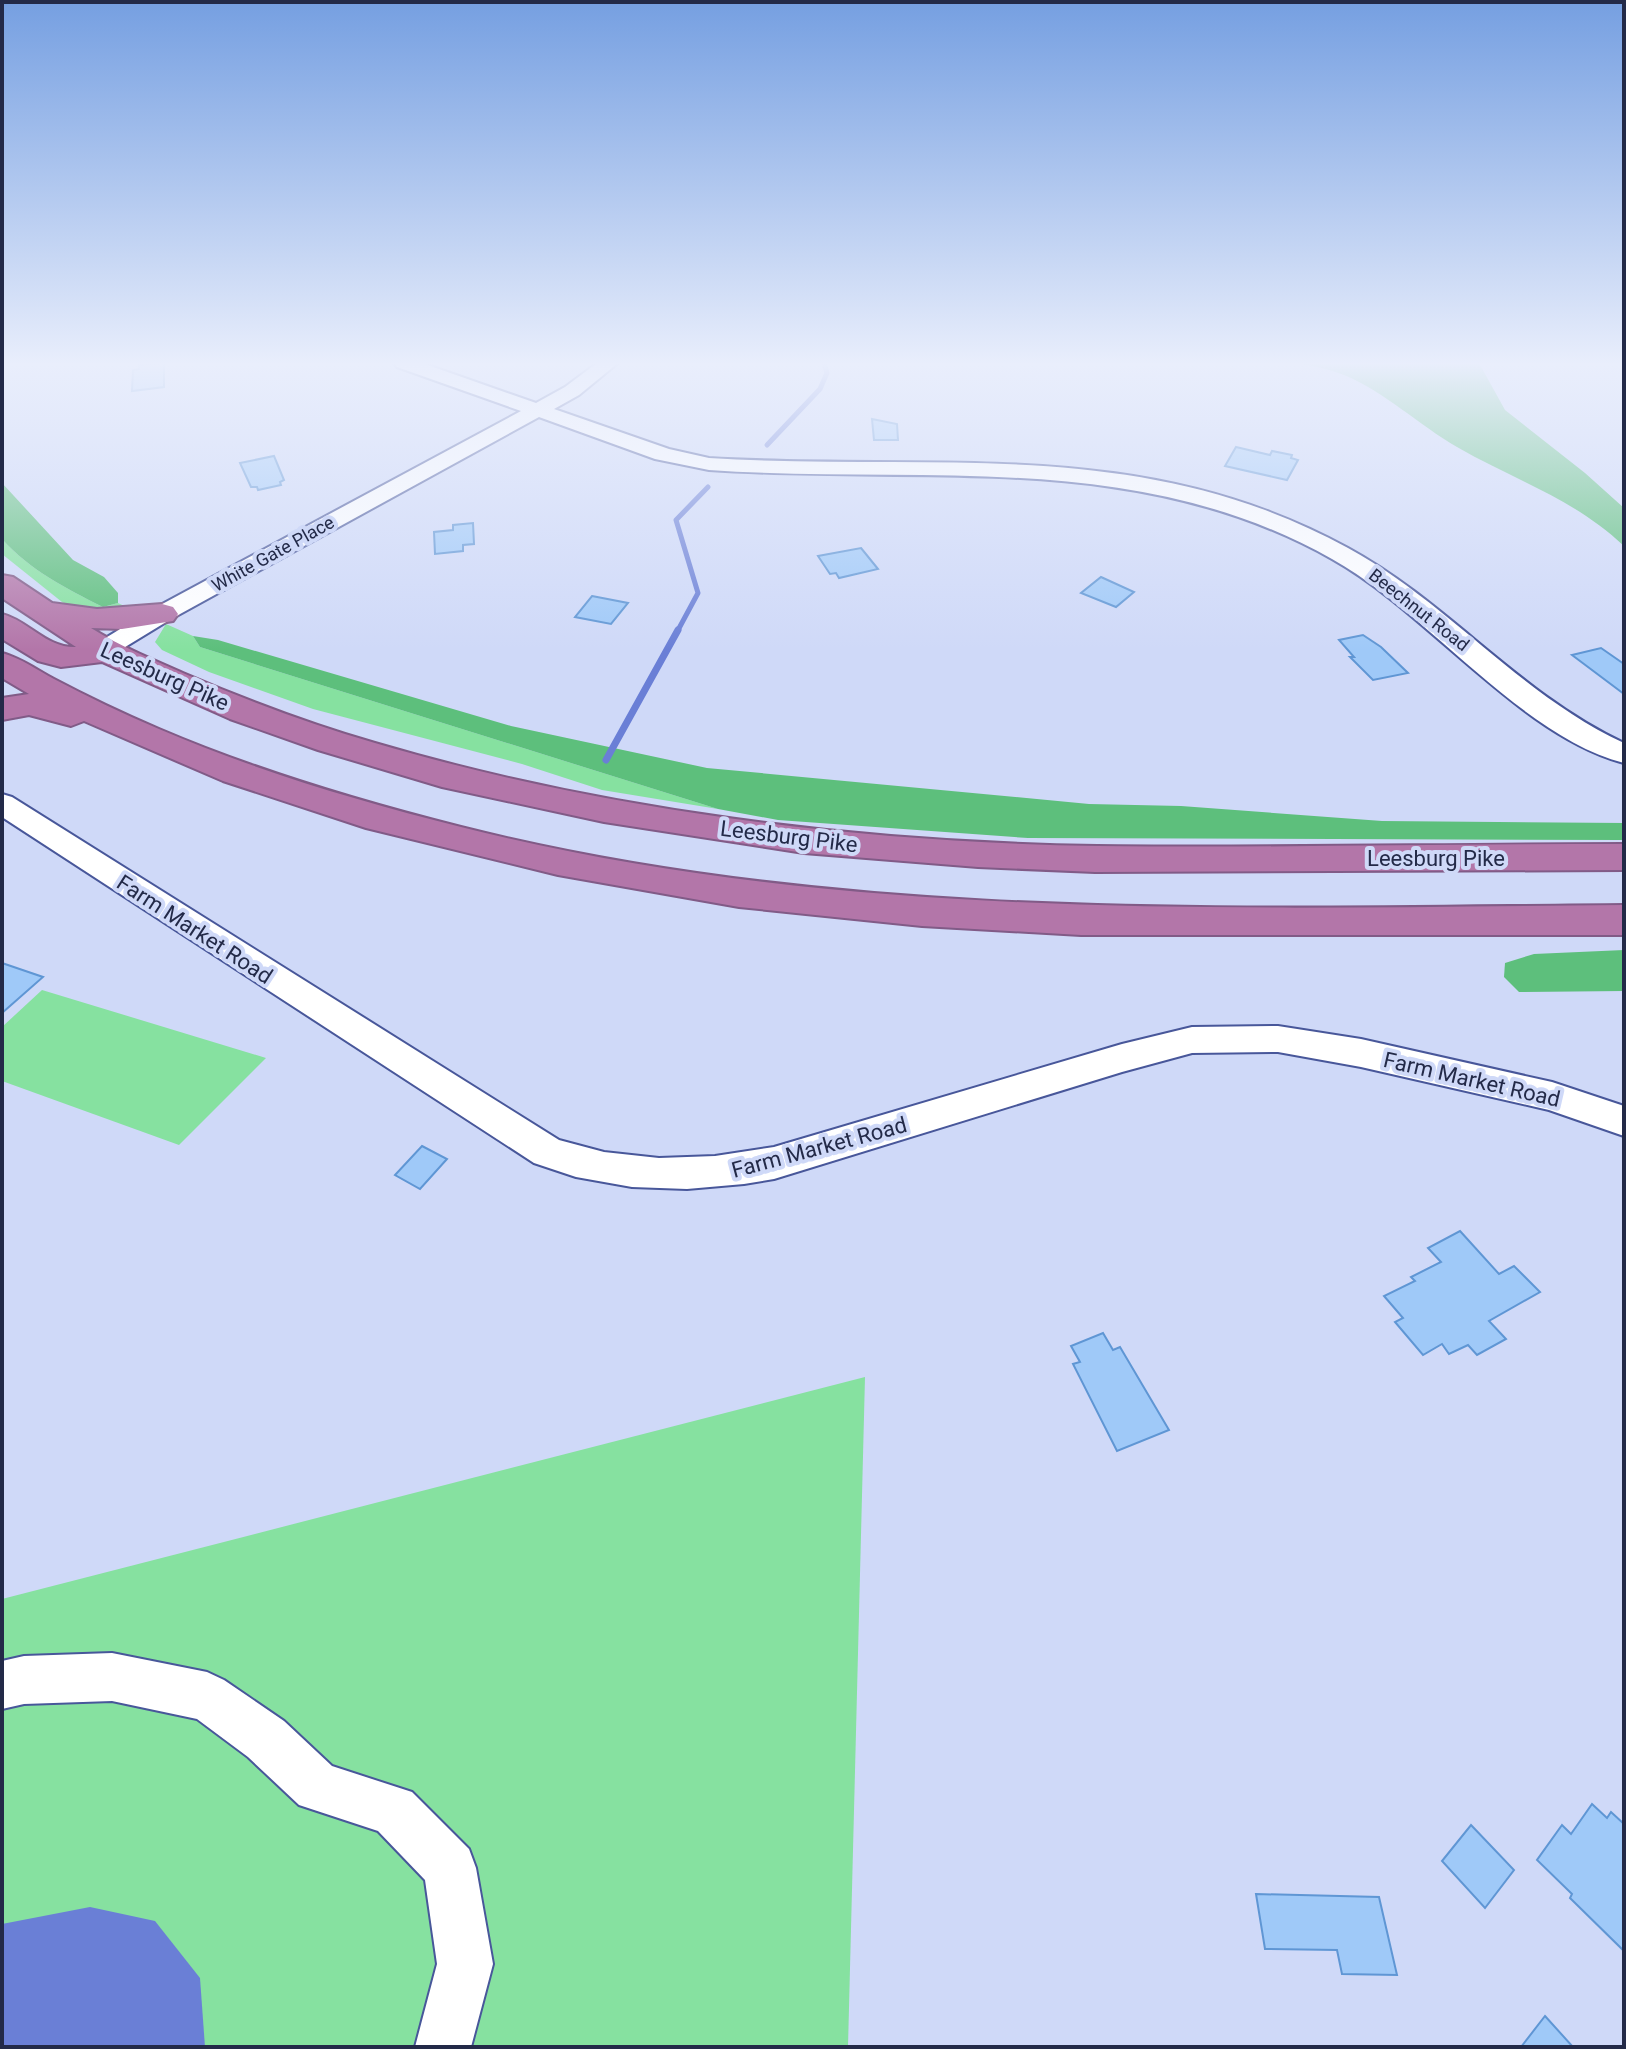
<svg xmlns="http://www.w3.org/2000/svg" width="1626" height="2049" font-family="Roboto,sans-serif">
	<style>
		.green { fill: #86e1a0 }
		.forest { fill: #5dbf7c }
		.water { fill: #6a7fd6 }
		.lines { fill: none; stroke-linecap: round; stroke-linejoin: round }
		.stream-far1 { stroke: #6a7fd6; stroke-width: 5 }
		.stream { stroke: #6a7fd6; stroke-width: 7 }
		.building { fill: #9fc9f8; stroke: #5f96d4; stroke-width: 2 }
		.minor-casing { stroke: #48579a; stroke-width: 4 }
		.highway-casing { stroke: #815b87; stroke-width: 4 }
		.minor { fill: #fff; fill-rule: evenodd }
		.highway { fill: #b376a9; fill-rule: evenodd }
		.labels { text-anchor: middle; stroke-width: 8; stroke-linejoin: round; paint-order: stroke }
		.far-street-label { font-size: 18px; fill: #232a48; stroke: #cfd9f8 }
		.street-label { font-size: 22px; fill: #232a48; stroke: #cfd9f8 }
	</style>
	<rect width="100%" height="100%" fill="#cfd9f8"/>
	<!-- green -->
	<g class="green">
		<path d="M2,539C30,570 65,588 103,607L118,603L135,611L87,615L62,602L2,554Z"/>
		<polygon points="166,624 193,636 200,647 718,809 602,790 522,764 313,709 209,672 162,650 155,642"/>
		<polygon points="42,990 266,1058 179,1145 2,1081 2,1027"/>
		<polygon points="865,1377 848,2047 2,2047 2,1599"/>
	</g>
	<!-- forest -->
	<g class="forest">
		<path d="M1297,363H1479L1505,410L1585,473L1624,508V546C1573,498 1516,481 1457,447C1419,425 1385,392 1344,375C1329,369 1313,366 1297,363Z"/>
		<path d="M2,483L73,560L104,577L118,593V603L103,607C65,588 30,570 2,539Z"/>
		<polygon points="193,636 218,640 511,726 707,768 1089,804 1181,806 1382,821 1624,823 1624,840 1028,838 778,820 718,809 200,647"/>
		<polygon points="1624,950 1624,991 1519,992 1504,977 1505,963 1534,954"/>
	</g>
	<!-- water -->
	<polygon class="water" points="90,1907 155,1921 200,1978 205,2047 2,2047 2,1924"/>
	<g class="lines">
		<!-- stream-far1 -->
		<g class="stream-far1">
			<polyline points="767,445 820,389 827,373 824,363"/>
			<polyline points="677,632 698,593 676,520 708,487"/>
		</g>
		<!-- stream -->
		<polyline class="stream" points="606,760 678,630"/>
	</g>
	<!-- building -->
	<g class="building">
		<polygon points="164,363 164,387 132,391 133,370 139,369 139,365"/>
		<polygon points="872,419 897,424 898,440 874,440"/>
		<polygon points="1236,447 1270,455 1272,451 1292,455 1291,458 1298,460 1287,480 1225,466"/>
		<polygon points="274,456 284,480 280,482 281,485 258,490 257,487 251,487 240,463"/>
		<polygon points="473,523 474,544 463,545 463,551 435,554 434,532 453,530 453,525"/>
		<polygon points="861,548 878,569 839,578 836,573 830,574 818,556"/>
		<polygon points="1101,577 1134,592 1116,607 1081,593"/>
		<polygon points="592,596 628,603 611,624 575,617"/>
		<polygon points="1363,635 1381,647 1408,673 1373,680 1350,657 1354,657 1339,640"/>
		<polygon points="1601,648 1624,664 1624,694 1572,655"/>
		<polygon points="2,963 43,977 2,1013"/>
		<polygon points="422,1146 447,1159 420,1189 395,1175"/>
		<polygon points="1460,1231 1499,1274 1514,1266 1540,1292 1489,1321 1506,1339 1477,1355 1468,1345 1449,1354 1442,1344 1423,1355 1395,1322 1403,1318 1384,1296 1415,1281 1411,1277 1441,1262 1428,1248"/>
		<polygon points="1103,1333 1113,1350 1120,1347 1169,1430 1117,1451 1073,1364 1080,1362 1071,1346"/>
		<polygon points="1592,1804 1607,1818 1611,1812 1624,1824 1624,1951 1570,1898 1572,1894 1537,1860 1562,1825 1571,1834"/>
		<polygon points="1471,1825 1514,1870 1485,1908 1442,1861"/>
		<polygon points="1256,1894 1379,1897 1397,1975 1342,1974 1337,1950 1265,1949"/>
		<polygon points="1545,2016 1573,2047 1521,2047"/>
	</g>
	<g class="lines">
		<!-- minor casing -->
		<g class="minor-casing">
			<g id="minor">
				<path d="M394,363H422L536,403L565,387L597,363H618L579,395L554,409L669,449L709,458C932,472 1141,434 1348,548C1449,603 1519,694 1624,743V763C1520,736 1429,613 1332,559C1136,448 923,485 709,470L655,459L539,417L171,619L112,655H94L90,650L94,645L153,609L521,411L397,367Z"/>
				<polygon points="2,794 12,797 559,1140 604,1152 659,1158 715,1156 774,1147 1122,1044 1192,1027 1278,1026 1361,1039 1552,1082 1624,1106 1624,1136 1549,1110 1361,1067 1278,1052 1192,1053 1122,1072 774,1179 744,1184 687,1189 632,1187 576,1177 534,1163 2,817"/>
				<polygon points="112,1653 207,1672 224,1680 284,1721 332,1766 412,1792 469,1849 476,1868 493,1964 471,2047 415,2047 437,1964 425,1880 378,1831 299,1805 248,1757 197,1719 112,1701 24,1704 2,1709 2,1661 24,1656"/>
			</g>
		</g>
		<!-- highway casing -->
		<g class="highway-casing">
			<g id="highway">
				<path d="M2,575L13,577L52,603L97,609L162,604L173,607L178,614L173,621L122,629L91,628C120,646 151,659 183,673C246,700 309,724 375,743C605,811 857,842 1097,846C1272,848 1448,844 1624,844V870L1095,872L978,867L804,853L604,822L442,787L318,750L230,719L102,662L61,667L38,661L2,639V614C29,621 46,648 76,647L2,598Z"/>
				<path d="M2,653C21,658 37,670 54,679C88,697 124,714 159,729C257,771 358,801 461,827C841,923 1236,908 1624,905V935H1081L922,926L739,907L558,875L366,828L223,781L84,721L71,726L29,715L2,720V698L29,694L2,678Z"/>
			</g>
		</g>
		<!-- minor -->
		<use href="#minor" class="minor"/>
		<!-- highway -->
		<use href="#highway" class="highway"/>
	</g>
	<!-- sky -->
	<linearGradient id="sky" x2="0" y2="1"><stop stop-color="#759fe1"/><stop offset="0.56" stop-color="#e9eefc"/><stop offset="1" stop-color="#e9eefc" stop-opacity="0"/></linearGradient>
	<rect width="1626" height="650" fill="url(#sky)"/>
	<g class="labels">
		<!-- far-street labels -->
		<g class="far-street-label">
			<text transform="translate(273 554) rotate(-29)" y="6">White Gate Place</text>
			<text transform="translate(1419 610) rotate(38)" y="6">Beechnut Road</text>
		</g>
		<!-- street labels -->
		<g class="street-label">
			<text transform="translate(165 676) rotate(24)" y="8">Leesburg Pike</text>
			<text transform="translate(789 836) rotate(7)" y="8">Leesburg Pike</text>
			<text x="1436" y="866">Leesburg Pike</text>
			<text transform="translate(195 929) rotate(33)" y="8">Farm Market Road</text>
			<text transform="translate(1472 1079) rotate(13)" y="8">Farm Market Road</text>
			<text transform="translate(819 1147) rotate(-15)" y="8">Farm Market Road</text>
		</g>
	</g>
	<!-- border -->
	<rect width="1626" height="2049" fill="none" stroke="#232a48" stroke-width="8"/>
</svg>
